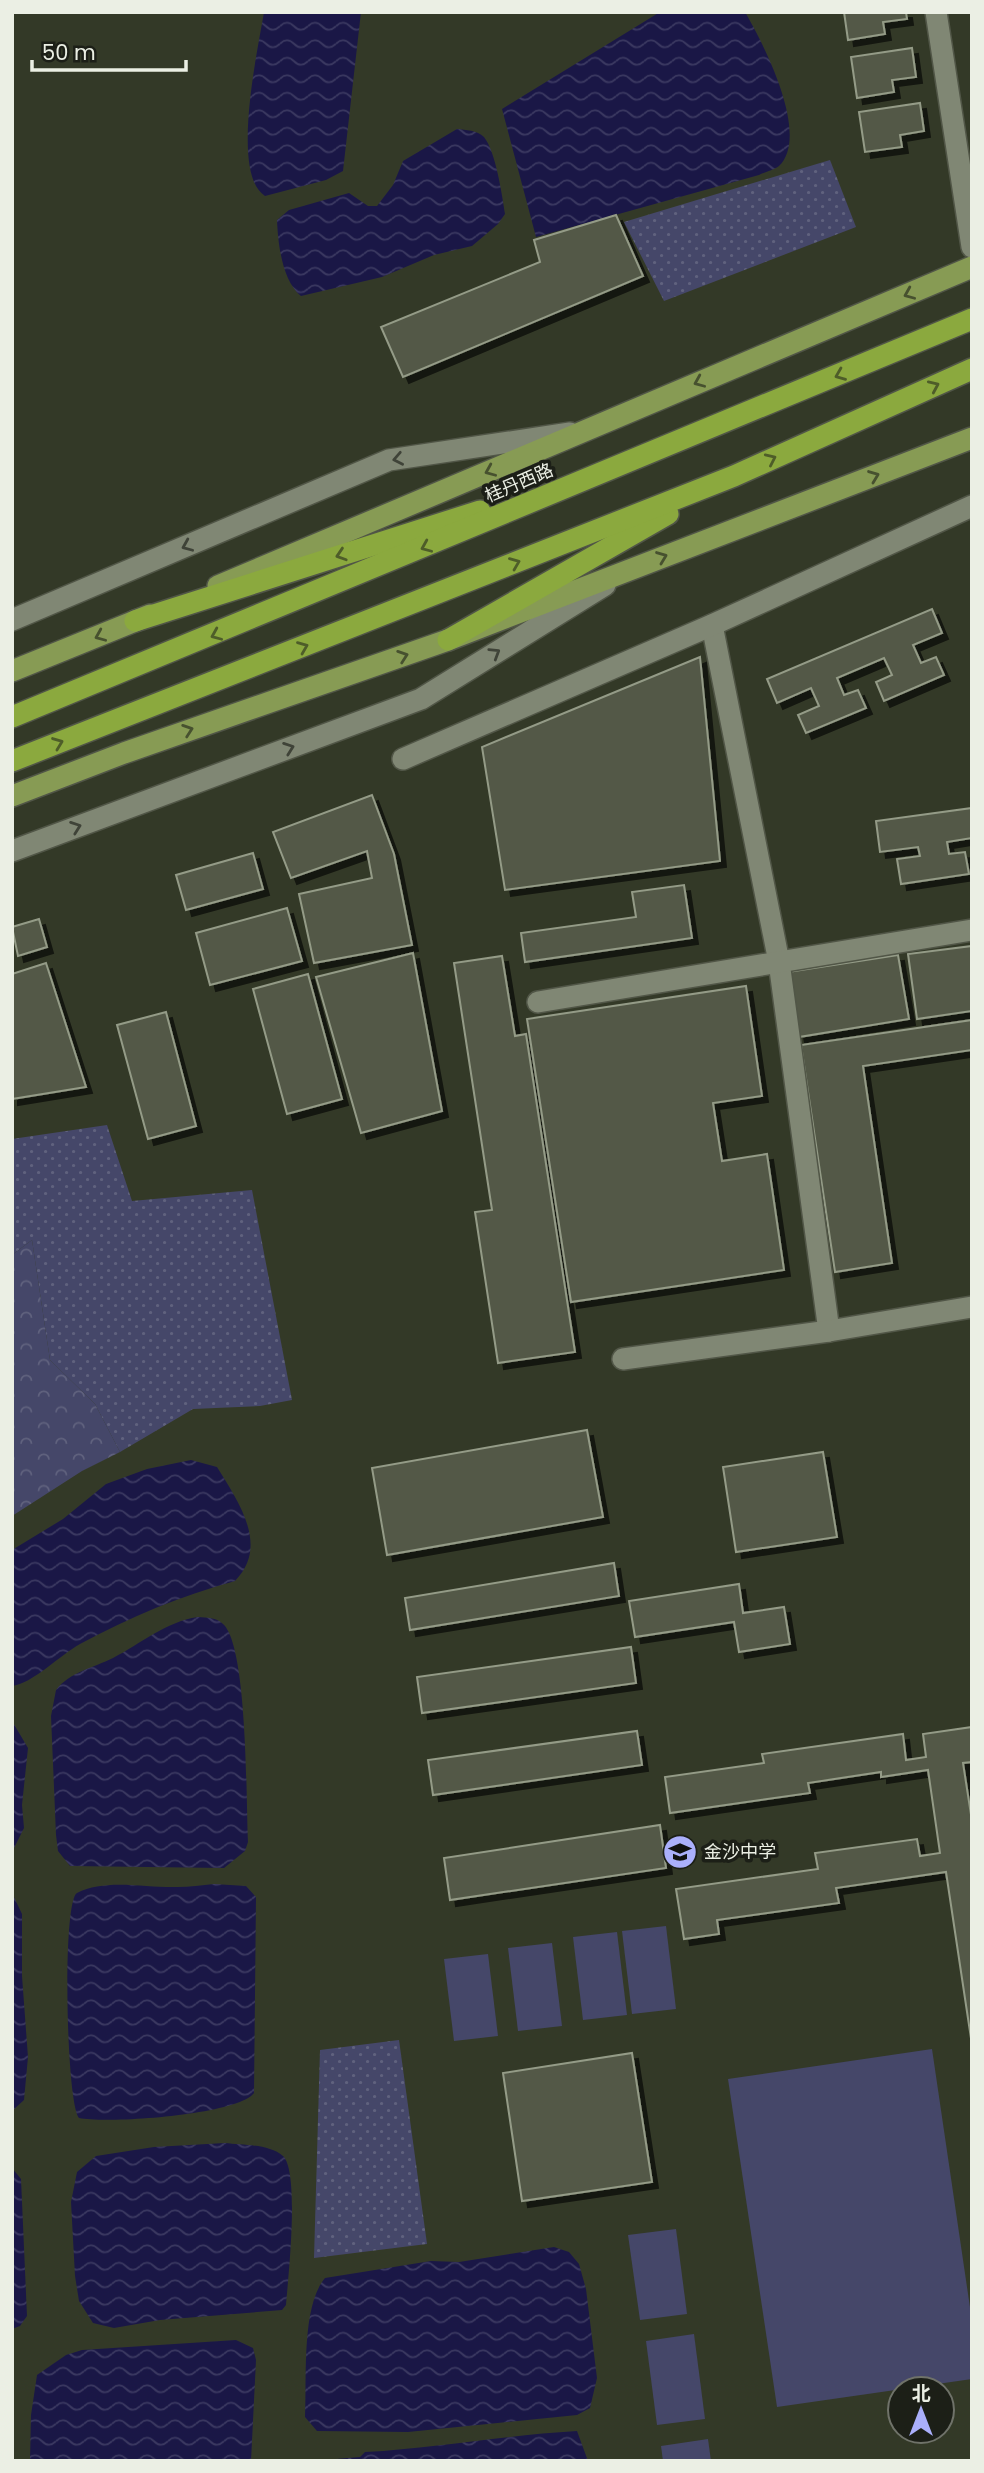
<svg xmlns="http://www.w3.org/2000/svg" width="984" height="2473" font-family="Poppins,'Noto Sans SC',sans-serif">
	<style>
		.grass { fill: url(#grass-dots) }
		.forest { fill: url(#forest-crowns) }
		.green { fill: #454769 }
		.water { fill: url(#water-waves) }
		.building { fill: #535947; stroke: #949b87; stroke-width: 2; filter: url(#shadow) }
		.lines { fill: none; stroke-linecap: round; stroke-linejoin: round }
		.minor-casing { stroke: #515647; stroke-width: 24 }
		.major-casing { stroke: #515647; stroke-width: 24 }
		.highway-casing { stroke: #515647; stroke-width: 24 }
		.minor { stroke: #808774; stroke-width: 21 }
		.major { stroke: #879b54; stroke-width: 21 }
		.highway { stroke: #8ba93e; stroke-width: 21 }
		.oneway { stroke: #47512f }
		.oneway2 { stroke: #4e5d29 }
		.oneway3 { stroke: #3f4338 }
		.labels { text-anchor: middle; stroke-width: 7; stroke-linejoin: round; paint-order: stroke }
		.street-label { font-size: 18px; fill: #ebefe4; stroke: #1c1f17 }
		.poi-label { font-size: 18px; fill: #ebefe4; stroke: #1c1f17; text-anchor: start }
	</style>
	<defs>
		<pattern id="grass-dots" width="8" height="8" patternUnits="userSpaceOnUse" patternTransform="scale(1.75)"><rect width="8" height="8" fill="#454769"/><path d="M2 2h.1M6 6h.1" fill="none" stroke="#60627e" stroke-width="1.8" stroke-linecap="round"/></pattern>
		<pattern id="forest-crowns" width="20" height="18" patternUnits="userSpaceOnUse" patternTransform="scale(1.75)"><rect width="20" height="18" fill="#454769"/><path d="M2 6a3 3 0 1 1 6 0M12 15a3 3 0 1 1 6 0" fill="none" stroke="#60627e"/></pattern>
		<pattern id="water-waves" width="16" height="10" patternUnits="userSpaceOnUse" patternTransform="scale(1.75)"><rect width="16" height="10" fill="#1a1746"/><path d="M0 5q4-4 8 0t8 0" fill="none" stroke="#3b3961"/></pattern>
		<filter id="shadow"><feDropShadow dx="6" dy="6" stdDeviation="0" flood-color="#0009"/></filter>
	</defs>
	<rect width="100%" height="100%" fill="#333927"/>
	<!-- grass -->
	<g class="grass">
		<polygon points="830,160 856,227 664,301 624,222"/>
		<polygon points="107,1125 132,1201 252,1190 292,1400 260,1406 193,1409 120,1452 95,1404 50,1360 32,1240 12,1255 12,1139"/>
		<polygon points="399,2040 427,2244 314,2258 320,2050"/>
	</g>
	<!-- forest -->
	<polygon class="forest" points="32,1240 50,1360 95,1404 120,1452 82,1471 12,1516 12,1255"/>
	<!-- green -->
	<g class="green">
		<polygon points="666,1926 676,2009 632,2014 622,1931"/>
		<polygon points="617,1932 627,2015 583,2020 573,1937"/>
		<polygon points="552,1943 562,2026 518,2031 508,1948"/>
		<polygon points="488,1954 498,2036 454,2041 444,1959"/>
		<polygon points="932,2049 972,2321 972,2379 777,2407 728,2079"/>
		<polygon points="676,2229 687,2314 640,2320 628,2235"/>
		<polygon points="694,2334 705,2419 657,2425 646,2341"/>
		<polygon points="708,2439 711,2461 663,2461 661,2446"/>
	</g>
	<!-- water -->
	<g class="water">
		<path d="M264,12H361L343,171L326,180L265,196C230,174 258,49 264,12Z"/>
		<path d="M660,12H745C763,43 811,135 779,166C774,170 765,172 759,175L536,237L502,109Z"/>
		<path d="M457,129C466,130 477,130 484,137C496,152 502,195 505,214L498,224L472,246L434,255L382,277L301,296C282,281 278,243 277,220L289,210L349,193L368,206H377L393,185L403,161Z"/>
		<path d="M191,1460L217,1467C238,1501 270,1546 235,1581C180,1596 130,1617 80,1644C60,1655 32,1684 12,1686V1550L63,1519L106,1484L147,1469Z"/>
		<path d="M198,1617C207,1618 216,1617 223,1624C248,1646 246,1803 248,1842L245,1851L224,1868L70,1866L58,1851L56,1835L51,1716L56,1690C70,1672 93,1668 113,1658C142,1643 165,1622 198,1617Z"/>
		<polygon points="12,1721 28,1748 22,1805 24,1828 12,1852"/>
		<path d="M214,1884L246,1886L256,1897L254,2093C238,2115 107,2124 79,2118C66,2103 62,1901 77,1893C105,1878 146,1888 177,1887C189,1887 202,1885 214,1884Z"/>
		<polygon points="12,1893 22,1914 22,1976 28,2057 24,2100 12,2111"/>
		<path d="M225,2143C242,2145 269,2144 283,2156C300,2172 288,2279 286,2305L282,2310L160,2320L114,2328L93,2323L79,2301L75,2276L71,2202L77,2172L96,2156L154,2147Z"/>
		<polygon points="12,2168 21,2179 27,2316 20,2326 12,2329"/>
		<path d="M554,2247L569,2252L579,2264L586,2289L597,2378L590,2408L577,2415L408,2432L317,2431L305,2417C307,2380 301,2306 325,2278L431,2261L459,2262Z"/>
		<polygon points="236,2340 253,2348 256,2360 251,2461 30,2461 31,2415 37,2375 66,2355 82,2350"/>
		<path d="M577,2431L588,2461H312L360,2457L365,2452C436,2448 506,2435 577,2431Z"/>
	</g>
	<!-- building -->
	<g class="building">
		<polygon points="844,12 906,12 907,19 883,22 885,34 848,40"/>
		<polygon points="912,48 916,77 892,80 894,92 857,98 851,57"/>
		<polygon points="920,103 924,131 900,135 902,147 865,152 859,112"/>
		<polygon points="616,215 643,276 403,377 381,327 540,262 534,240"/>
		<polygon points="932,609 942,633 913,645 921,663 936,657 944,675 884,701 876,682 892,675 884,658 837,678 844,695 858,690 866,708 806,733 798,715 819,706 811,688 777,703 767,679"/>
		<polygon points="700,657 720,861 505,890 482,747"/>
		<polygon points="372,795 394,854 412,945 314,963 299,894 372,878 367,851 291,878 273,832"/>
		<polygon points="972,808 972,838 947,842 949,854 965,852 969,874 901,884 897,859 920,856 918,847 880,852 876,821"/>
		<polygon points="253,853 263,889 186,910 176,875"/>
		<polygon points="684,885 692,938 525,962 521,933 636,917 632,892"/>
		<polygon points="287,908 302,961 210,985 196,933"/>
		<polygon points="39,919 47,947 18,956 12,927"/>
		<polygon points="972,946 972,1011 917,1019 908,954"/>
		<polygon points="413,953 442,1111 361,1133 316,977"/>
		<polygon points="898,955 909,1019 799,1037 788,972"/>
		<polygon points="502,956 515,1036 526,1034 575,1352 498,1363 475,1212 492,1210 454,963"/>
		<polygon points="46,963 86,1087 12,1099 12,974"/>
		<polygon points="308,974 342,1099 287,1114 253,989"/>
		<polygon points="746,986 762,1096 713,1103 722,1161 767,1154 784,1270 571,1302 527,1019"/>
		<polygon points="166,1012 196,1126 148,1139 117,1025"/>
		<polygon points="972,1020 972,1050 863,1066 892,1263 835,1272 801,1045"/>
		<polygon points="587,1430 603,1517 387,1555 372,1468"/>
		<polygon points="823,1452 837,1537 736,1552 723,1467"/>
		<polygon points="614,1563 619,1596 410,1630 405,1598"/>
		<polygon points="739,1584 743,1613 784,1607 790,1644 739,1652 734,1622 635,1637 629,1601"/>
		<polygon points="631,1647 636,1683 422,1713 417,1677"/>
		<polygon points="972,1727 972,1762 963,1763 972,1821 972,2045 946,1872 836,1888 839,1903 717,1920 719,1934 684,1939 676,1889 818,1869 815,1853 917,1839 920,1856 940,1853 928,1770 881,1777 881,1772 808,1783 810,1793 670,1813 665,1777 764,1763 762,1754 903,1734 906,1760 926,1757 923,1734"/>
		<polygon points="637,1731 642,1765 433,1795 428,1760"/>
		<polygon points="660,1825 666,1868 450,1900 444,1858"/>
		<polygon points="632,2053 652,2182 522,2201 503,2073"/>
	</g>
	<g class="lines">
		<!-- minor casing -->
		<g class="minor-casing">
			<g id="minor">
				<polyline points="936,12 972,247"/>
				<polyline points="12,620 389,460 570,433"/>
				<polyline points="712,625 779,962 829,1331"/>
				<polyline points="403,759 712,625 972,506"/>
				<polyline points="12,851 421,699 605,585"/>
				<polyline points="538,1002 972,930"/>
				<polyline points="623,1359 829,1331 972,1307"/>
			</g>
		</g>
		<!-- major casing -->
		<g class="major-casing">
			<g id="major">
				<polyline points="218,586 972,267"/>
				<polyline points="12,671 150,615"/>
				<polyline points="12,796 124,753 448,640 972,438"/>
			</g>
		</g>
		<!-- highway casing -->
		<g class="highway-casing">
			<g id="highway">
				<polyline points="135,621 480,511"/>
				<polyline points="448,640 668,514"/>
				<polyline points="12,717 972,319"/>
				<polyline points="12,761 734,476 972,369"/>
			</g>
		</g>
		<!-- minor -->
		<use href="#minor" class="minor"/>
		<!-- major -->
		<use href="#major" class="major"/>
		<!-- highway -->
		<use href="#highway" class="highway"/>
	</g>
	<!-- one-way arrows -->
	<defs><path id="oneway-chevron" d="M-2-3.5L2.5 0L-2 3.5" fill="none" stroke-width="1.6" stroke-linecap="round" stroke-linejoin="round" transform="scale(1.75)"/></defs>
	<g class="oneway">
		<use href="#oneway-chevron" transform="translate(909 294) rotate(157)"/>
		<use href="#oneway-chevron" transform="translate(699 382) rotate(157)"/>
		<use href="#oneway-chevron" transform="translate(490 471) rotate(157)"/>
		<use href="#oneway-chevron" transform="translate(874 476) rotate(-21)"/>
		<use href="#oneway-chevron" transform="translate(662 557) rotate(-21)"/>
		<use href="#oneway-chevron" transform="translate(100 636) rotate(157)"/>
		<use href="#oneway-chevron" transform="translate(403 656) rotate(-19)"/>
		<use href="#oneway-chevron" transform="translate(188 730) rotate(-19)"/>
	</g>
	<g class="oneway2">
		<use href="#oneway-chevron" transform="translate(840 375) rotate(158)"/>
		<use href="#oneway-chevron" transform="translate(934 386) rotate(-24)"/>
		<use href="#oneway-chevron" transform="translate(771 459) rotate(-25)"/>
		<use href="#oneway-chevron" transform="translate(426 547) rotate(157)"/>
		<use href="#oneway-chevron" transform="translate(341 555) rotate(162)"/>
		<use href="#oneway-chevron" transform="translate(515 563) rotate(-22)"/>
		<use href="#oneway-chevron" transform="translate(216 635) rotate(157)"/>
		<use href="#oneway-chevron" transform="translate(303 647) rotate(-22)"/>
		<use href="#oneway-chevron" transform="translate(58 743) rotate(-21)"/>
	</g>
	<g class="oneway3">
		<use href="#oneway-chevron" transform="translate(398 459) rotate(169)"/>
		<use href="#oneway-chevron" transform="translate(187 546) rotate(157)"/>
		<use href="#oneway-chevron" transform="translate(495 653) rotate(-32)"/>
		<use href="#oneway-chevron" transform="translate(289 748) rotate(-20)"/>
		<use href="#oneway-chevron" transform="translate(76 827) rotate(-20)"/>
	</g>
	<!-- icons -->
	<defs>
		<g id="school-disc" transform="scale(1.75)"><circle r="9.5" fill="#aaaffb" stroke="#1c1f17"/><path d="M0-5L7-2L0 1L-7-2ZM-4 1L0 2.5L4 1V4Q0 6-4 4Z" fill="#111"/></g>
	</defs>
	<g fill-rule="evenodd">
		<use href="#school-disc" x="680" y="1852"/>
	</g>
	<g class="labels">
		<!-- street labels -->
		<g class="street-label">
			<text transform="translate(519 483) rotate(-23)" y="6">桂丹西路</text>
		</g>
		<!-- poi labels -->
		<g class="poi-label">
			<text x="704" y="1858">金沙中学</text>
		</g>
	</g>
	<!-- border -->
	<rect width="984" height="2473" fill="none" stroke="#ebefe4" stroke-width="28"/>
	<!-- north arrow -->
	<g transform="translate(921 2410)"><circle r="33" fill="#1c1f17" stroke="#6f7269" stroke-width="2"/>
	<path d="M0-5L12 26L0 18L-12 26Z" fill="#aaaffb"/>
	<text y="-10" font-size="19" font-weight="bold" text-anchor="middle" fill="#ebefe4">北</text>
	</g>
	<!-- scale -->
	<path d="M32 60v10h154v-10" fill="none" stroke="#ebefe4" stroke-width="3.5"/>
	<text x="42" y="60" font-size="21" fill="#ebefe4" stroke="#1c1f17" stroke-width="5" paint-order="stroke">50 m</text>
</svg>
